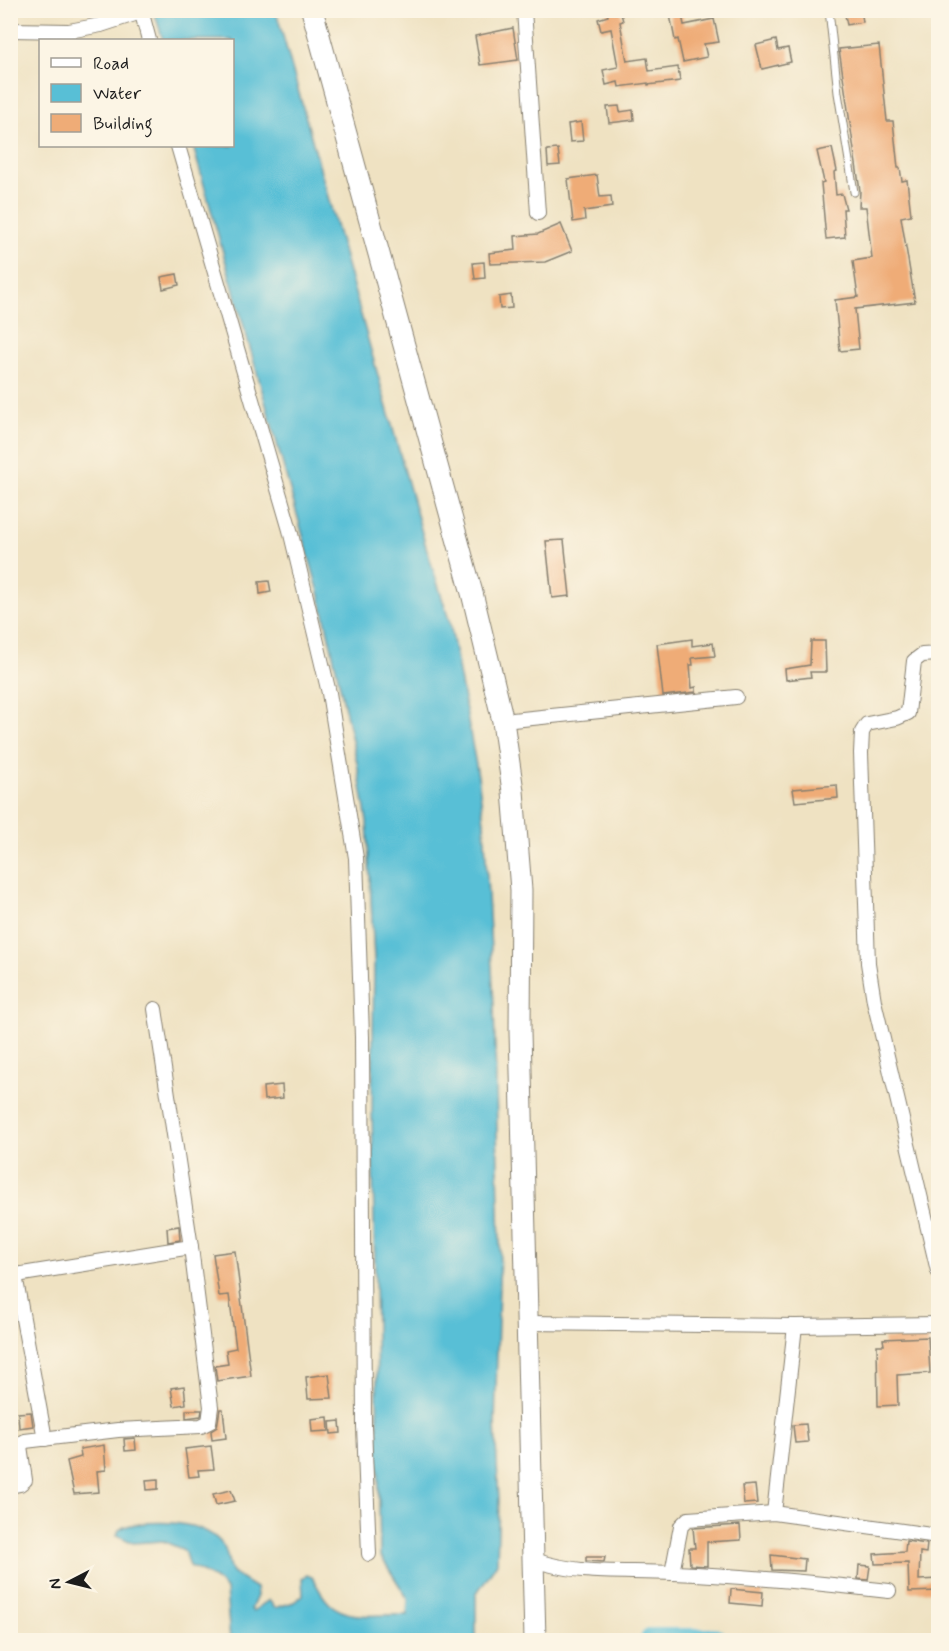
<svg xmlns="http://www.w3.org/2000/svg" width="949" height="1651" font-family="Mynerve,sans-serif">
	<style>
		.water { fill: #58bfd6; stroke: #3a6e79; stroke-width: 1.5 }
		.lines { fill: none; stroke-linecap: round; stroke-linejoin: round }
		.river { stroke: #58bfd6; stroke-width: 24 }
		.building { fill: #efac77 }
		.service-casing { stroke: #867f6f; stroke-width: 9 }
		.minor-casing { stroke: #867f6f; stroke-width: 16 }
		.primary-casing { stroke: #867f6f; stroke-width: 23 }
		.service { stroke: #fff; stroke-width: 7 }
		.minor { stroke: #fff; stroke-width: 14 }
		.primary { stroke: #fff; stroke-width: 21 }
	</style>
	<rect width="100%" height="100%" fill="#fcf5e5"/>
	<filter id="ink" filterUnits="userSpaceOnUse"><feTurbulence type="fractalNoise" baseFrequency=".0167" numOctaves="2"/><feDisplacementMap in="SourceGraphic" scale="12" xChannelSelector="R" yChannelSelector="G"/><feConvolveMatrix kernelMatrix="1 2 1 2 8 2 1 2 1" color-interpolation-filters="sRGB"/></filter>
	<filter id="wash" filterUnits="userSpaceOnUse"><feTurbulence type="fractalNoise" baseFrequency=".008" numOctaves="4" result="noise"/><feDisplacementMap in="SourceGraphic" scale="24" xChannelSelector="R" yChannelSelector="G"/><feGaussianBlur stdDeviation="1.35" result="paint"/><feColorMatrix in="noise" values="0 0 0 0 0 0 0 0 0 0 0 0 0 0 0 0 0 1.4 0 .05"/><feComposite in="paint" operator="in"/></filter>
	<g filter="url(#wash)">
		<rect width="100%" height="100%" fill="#efe2c2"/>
		<!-- water -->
		<path class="water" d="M154,11H276L426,547L450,623L478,776L484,822L494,1006L500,1247L495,1425L499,1500L497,1563L476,1594V1640H230L226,1590C219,1579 201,1571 189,1566L184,1550L163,1541L133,1543L117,1535L119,1530L124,1527C150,1519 207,1519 224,1547C228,1555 228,1565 232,1573L256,1588L257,1596L251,1609L253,1611L269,1600L275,1608L294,1602L303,1595L302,1578L307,1575L312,1577C317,1585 322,1597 330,1604C350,1622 384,1613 407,1615L408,1599L380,1555L372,1112L374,960L367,821L357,763L320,596L193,146H232V40H163Z"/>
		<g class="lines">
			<!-- river -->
			<polyline class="river" points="652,1640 715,1640"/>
		</g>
		<g id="blocks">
			<!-- building -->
			<g class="building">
				<polygon points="607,10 620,10 623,21 620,22 627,61 647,58 649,71 678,67 680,81 648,85 648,83 619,87 618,82 606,85 603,70 618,67 611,29 601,31 598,19 608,16"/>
				<polygon points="669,10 681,10 684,25 714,19 719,42 704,44 707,57 683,62 678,39 675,40"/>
				<polygon points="844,10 861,10 863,22 847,25"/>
				<polygon points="513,28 518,60 480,65 475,36"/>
				<polygon points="776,40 778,50 788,48 791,62 762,69 756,45"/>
				<polygon points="879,45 887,121 893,121 898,168 900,168 902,181 907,180 911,215 901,217 915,302 855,309 859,349 840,351 835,300 858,297 853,261 872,258 866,207 859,207 860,191 839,49"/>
				<polygon points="619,106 620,112 633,110 634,120 609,123 607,107"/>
				<polygon points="581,122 583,141 570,142 568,124"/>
				<polygon points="832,148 837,171 834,172 836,195 842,194 846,209 843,209 845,237 826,239 821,183 824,182 817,151"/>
				<polygon points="558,149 560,165 548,166 547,150"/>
				<polygon points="597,175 600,197 611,196 612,207 584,211 585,220 573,222 568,179"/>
				<polygon points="561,224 572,251 545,262 490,264 489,253 516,250 515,236 538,234"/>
				<polygon points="484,262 485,278 475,279 473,263"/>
				<polygon points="177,274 179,285 163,289 161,277"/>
				<polygon points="511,295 512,308 500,309 499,297"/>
				<polygon points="564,540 570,596 552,598 546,541"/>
				<polygon points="269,581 271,592 260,594 259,582"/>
				<polygon points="692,639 692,646 713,643 715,656 692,658 693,665 690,665 692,688 696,687 696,692 663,696 657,644"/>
				<polygon points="811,641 825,641 826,672 810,672 811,677 786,680 785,669 810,665"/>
				<polygon points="837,785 838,798 795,802 793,789"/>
				<polygon points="282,1085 283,1098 264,1100 263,1087"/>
				<polygon points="179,1226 180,1240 168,1242 167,1228"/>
				<polygon points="235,1251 251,1376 217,1381 215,1366 228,1364 226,1350 236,1348 229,1295 219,1296 213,1254"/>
				<polygon points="928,1337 930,1373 897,1375 898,1405 878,1406 877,1345 884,1345 883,1339"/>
				<polygon points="329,1374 332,1398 308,1399 306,1377"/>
				<polygon points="184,1386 186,1404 174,1406 171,1388"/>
				<polygon points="220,1409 223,1409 226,1438 212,1440 211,1431 217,1427"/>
				<polygon points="186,1410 202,1410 201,1416 186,1418"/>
				<polygon points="31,1412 33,1426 19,1428 18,1413"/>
				<polygon points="328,1417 329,1431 312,1432 311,1419"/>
				<polygon points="340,1421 341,1433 331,1434 330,1422"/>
				<polygon points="806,1424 808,1442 795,1443 793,1425"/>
				<polygon points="135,1438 136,1450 125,1451 124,1439"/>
				<polygon points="104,1445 106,1470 97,1471 99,1492 74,1494 67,1461 81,1457 80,1449"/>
				<polygon points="211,1446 214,1469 198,1470 199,1476 189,1477 185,1449"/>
				<polygon points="158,1479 158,1489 147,1490 146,1480"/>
				<polygon points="755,1485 757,1503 744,1504 742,1486"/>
				<polygon points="231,1490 235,1501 216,1505 213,1494"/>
				<polygon points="740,1525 741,1540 707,1542 707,1566 690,1565 689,1548 695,1548 693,1528"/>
				<polygon points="906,1541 927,1544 926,1553 920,1552 919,1580 939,1579 939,1591 909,1592 908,1563 875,1564 874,1554 905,1552"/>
				<polygon points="771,1555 805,1559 804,1571 772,1570"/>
				<polygon points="586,1557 605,1557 604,1562 586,1561"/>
				<polygon points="859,1565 870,1566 868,1580 858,1579"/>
				<polygon points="731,1589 763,1592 762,1606 730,1603"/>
			</g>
		</g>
	</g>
	<g filter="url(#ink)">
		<use href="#blocks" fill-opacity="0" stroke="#867f6f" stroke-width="1.5"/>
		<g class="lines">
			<!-- service casing -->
			<g class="service-casing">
				<polyline id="service" points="829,10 838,93 854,192"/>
			</g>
			<!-- minor casing -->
			<g class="minor-casing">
				<g id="minor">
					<polyline points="141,10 149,40"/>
					<polyline points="524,10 538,213"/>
					<polyline points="10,30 69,31 101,25 147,10"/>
					<polyline points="178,146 290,530 329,693 356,858 362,1037 364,1426 369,1554"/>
					<polyline points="938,654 922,655 914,661 908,713 897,718 867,724 862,732 861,753 868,963 874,1001 938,1271"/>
					<polyline points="503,721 736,697"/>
					<polyline points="15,1275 45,1439"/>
					<polyline points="10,1276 191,1247 155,1009"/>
					<polyline points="527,1323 795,1326 938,1324"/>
					<polyline points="10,1486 20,1484 25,1480 20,1446 25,1441 118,1430 201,1426 209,1422 211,1407 191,1247"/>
					<polyline points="774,1513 795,1326"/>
					<path d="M534,1560C581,1576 625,1570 674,1573C746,1576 817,1583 889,1591"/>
					<polyline points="672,1573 681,1526 688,1519 774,1513 938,1536"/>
				</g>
			</g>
			<!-- primary casing -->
			<g class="primary-casing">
				<polyline id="primary" points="312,10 472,593 503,721 513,791 521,890 520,1031 535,1640"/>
			</g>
			<!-- service -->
			<use href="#service" class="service"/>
			<!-- minor -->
			<use href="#minor" class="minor"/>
			<!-- primary -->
			<use href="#primary" class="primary"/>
		</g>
	</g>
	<!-- margin -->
	<rect width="949" height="1651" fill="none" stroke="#fcf5e5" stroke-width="36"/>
	<!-- legend -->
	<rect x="39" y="39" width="195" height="108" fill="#fcf5e5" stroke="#a29e95" stroke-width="1.5"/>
	<rect x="51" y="58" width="30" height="9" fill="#ffffff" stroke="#a29e95" stroke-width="1.5"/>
	<text x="93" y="69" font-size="18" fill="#1c1c1c">Road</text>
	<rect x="51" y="84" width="30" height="18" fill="#58bfd6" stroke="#a29e95" stroke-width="1.5"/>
	<text x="93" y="99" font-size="18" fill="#1c1c1c">Water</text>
	<rect x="51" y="114" width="30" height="18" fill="#efac77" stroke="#a29e95" stroke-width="1.5"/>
	<text x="93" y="129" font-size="18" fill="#1c1c1c">Building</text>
	<!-- north arrow -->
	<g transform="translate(69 1582) rotate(263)" stroke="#fcf5e5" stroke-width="4.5" paint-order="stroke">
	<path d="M0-4.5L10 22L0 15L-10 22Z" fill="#1c1c1c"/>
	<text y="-9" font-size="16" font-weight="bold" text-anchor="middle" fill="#1c1c1c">N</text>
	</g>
</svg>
